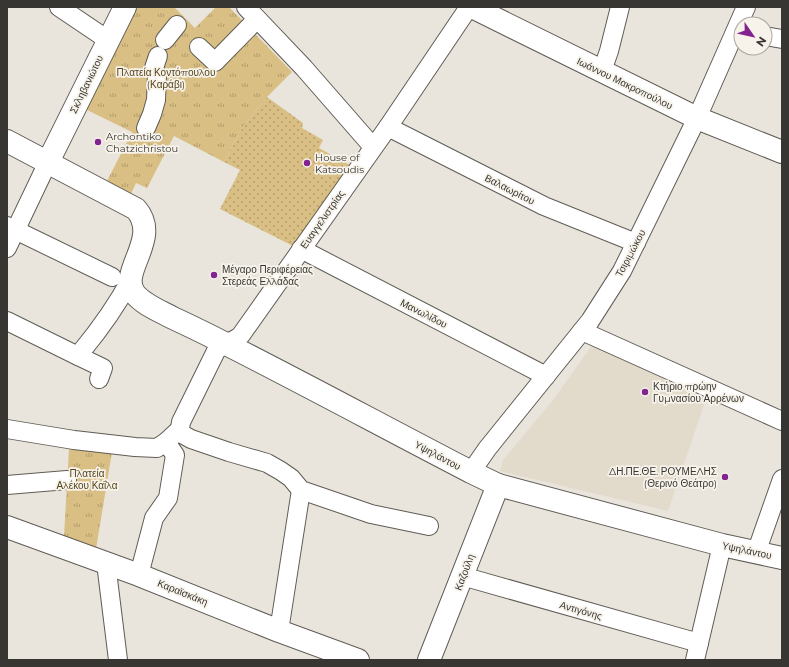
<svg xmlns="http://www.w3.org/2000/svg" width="789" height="667" font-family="Montserrat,sans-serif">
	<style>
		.built { fill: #e2dbcb }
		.grass { fill: url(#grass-tufts) }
		.garden { fill: url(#garden-dots) }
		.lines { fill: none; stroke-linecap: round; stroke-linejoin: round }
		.street-casing { stroke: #605c55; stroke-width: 20 }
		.secondary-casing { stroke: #605c55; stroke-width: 24 }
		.street { stroke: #fff; stroke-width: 18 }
		.secondary { stroke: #fff; stroke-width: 22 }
		.poi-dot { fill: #82248f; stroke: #f7f3ea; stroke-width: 1.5 }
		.labels { text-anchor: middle; stroke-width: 3.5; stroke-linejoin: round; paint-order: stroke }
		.park-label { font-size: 10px; fill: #54441d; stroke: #f7f3ea }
		.street-label { font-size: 10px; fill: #373633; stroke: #f7f3ea }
		.poi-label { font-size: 10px; fill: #373633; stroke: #f7f3ea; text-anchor: start }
	</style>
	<defs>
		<pattern id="grass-tufts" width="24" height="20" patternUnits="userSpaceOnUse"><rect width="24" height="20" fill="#d9bf83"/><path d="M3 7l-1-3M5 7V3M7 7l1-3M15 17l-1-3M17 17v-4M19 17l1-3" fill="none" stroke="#b19c6c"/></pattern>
		<pattern id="garden-dots" width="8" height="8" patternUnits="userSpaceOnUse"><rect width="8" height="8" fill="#d9bf83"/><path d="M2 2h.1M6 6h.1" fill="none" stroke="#b19c6c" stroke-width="1.8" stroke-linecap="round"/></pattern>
	</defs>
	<rect width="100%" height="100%" fill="#e9e5dd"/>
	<!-- built -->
	<polygon class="built" points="592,345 706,399 668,511 500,471 503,460 553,400"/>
	<!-- grass -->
	<g class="grass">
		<polygon points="138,7 174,7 195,28 216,7 229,7 292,72 267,97 242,128 224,162 174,136 147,188 136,183 131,194 107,181 132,132 85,109 129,20"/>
		<polygon points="69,449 112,452 96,549 64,536"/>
	</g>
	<!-- garden -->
	<polygon class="garden" points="267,97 303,123 302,128 323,140 319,148 350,165 295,247 220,209 240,170 224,162 242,128"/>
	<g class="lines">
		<!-- street casing -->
		<g class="street-casing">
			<g id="street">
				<polyline points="59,7 108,40"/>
				<polyline points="246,7 304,68 373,147"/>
				<polyline points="765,36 782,39"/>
				<polyline points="165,40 177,25"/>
				<polyline points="199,47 215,62 257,19"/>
				<polyline points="602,71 609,51 620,7"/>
				<polyline points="388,127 544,206 636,243"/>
				<polyline points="146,128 152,114 156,100 157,75 154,68 158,56"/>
				<polyline points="7,226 112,277"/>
				<polyline points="7,248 48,162"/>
				<polyline points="301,249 546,376"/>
				<path d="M7,321L78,356L81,352C100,329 117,305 131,279"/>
				<polyline points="582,331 782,421"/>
				<polyline points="78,356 103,368 99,379"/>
				<polyline points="7,429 74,440 135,447 157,448 166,442 180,429"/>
				<path d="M180,429L181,422L216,351C223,342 234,342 241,335L388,127L469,7"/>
				<polyline points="180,429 182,434 191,439 229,452 267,463 281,471 291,478 301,490 371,514 429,526"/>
				<polyline points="471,472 487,449 590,321 622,271 697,118 746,7"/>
				<polyline points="7,485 67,480"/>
				<polyline points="756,553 782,479"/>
				<polyline points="106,563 118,660"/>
				<polyline points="139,575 154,518 168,498 175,455 166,442"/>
				<polyline points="462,576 699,643"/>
				<polyline points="279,631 301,490"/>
				<polyline points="695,660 722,545"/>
			</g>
		</g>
		<!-- secondary casing -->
		<g class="secondary-casing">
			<g id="secondary">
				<polyline points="472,7 697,118 782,152"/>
				<path d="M7,141L136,209C162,239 117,272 135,294C144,305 160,311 173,318C190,326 207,334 224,343C307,385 388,429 471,472L498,485L722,545L782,558"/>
				<polyline points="48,162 125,7"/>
				<polyline points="7,527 139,575 279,631 358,660"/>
				<polyline points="429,660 498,485"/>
			</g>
		</g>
		<!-- street -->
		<use href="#street" class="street"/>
		<!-- secondary -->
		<use href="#secondary" class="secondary"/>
	</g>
	<!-- markers -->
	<g class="poi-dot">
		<circle cx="98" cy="142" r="4"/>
		<circle cx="307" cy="163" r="4"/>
		<circle cx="214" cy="275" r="4"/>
		<circle cx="645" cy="392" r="4"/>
		<circle cx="725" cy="477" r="4"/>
	</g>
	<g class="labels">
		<!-- park labels -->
		<g class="park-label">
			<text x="166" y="76">Πλατεία Κοντόπουλου<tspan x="166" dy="12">(Καράβι)</tspan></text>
			<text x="87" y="477">Πλατεία<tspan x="87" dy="12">Αλέκου Καΐλα</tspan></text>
		</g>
		<!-- street labels -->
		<g class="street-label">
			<text transform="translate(625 83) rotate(26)" y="4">Ιωάννου Μακροπούλου</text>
			<text transform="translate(86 84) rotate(-64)" y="4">Σκληβανιώτου</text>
			<text transform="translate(510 189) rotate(27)" y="4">Βαλαωρίτου</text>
			<text transform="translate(322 219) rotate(-55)" y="4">Ευαγγελιστρίας</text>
			<text transform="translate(630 253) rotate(-62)" y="4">Τσιριμώκου</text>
			<text transform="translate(424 313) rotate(27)" y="4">Μανωλίδου</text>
			<text transform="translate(438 455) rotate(28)" y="4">Υψηλάντου</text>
			<text transform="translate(747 550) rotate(12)" y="4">Υψηλάντου</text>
			<text transform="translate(464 572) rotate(-69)" y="4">Καζούλη</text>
			<text transform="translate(183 592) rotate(22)" y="4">Καραϊσκάκη</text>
			<text transform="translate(581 610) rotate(16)" y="4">Αντιγόνης</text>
		</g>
		<!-- poi labels -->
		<g class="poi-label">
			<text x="106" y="140">Archontiko<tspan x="106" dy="12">Chatzichristou</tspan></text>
			<text x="315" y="161">House of<tspan x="315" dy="12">Katsoudis</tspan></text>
			<text x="222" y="273">Μέγαρο Περιφέρειας<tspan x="222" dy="12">Στερεάς Ελλάδας</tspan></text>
			<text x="653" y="390">Κτήριο πρώην<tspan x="653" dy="12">Γυμνασίου Αρρένων</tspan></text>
			<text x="717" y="475" text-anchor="end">ΔΗ.ΠΕ.ΘΕ. ΡΟΥΜΕΛΗΣ<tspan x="717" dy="12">(Θερινό Θεάτρο)</tspan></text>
		</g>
	</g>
	<!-- border -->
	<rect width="789" height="667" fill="none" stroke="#373633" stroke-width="16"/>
	<!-- north arrow -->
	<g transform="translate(753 36) rotate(124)"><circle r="19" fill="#f7f3ea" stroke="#aaa7a1"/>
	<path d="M0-3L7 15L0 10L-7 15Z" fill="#82248f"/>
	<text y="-6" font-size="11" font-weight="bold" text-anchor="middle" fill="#373633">N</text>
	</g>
</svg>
